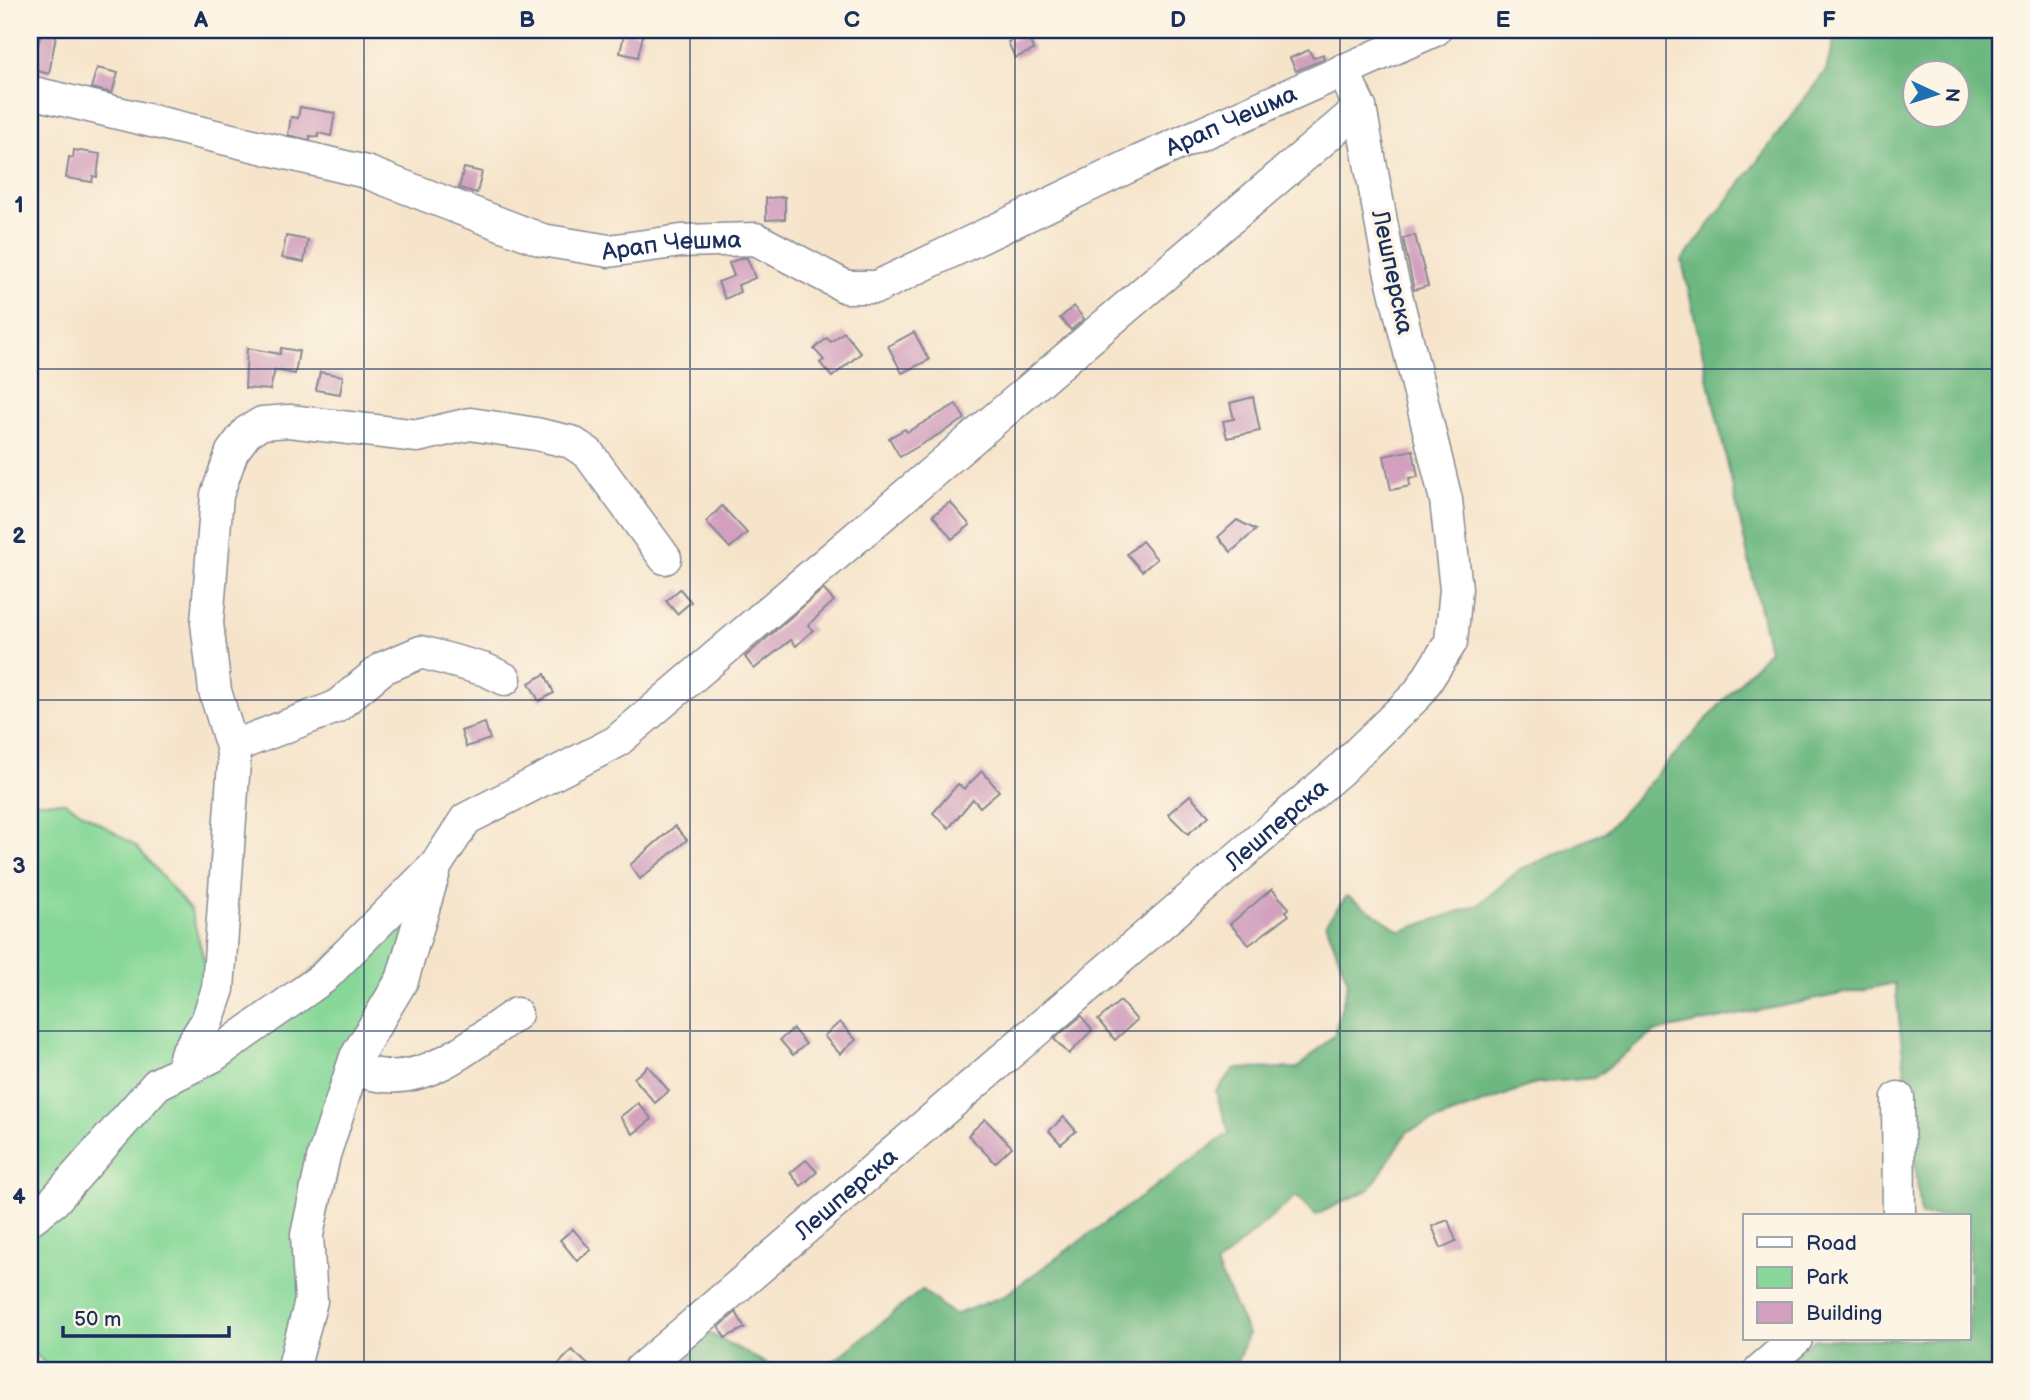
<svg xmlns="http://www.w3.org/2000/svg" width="2030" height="1400" font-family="'Balsamiq Sans',sans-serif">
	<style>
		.green { fill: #87d898; stroke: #51847b; stroke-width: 2 }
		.forest { fill: #6db880; stroke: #44746f; stroke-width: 2; fill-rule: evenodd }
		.building { fill: #d2a0be }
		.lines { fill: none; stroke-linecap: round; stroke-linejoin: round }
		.minor-casing { stroke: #888a94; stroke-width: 35 }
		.minor { stroke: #fff; stroke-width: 32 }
		.grid { fill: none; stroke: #1b2f5e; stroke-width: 2; stroke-opacity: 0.55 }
		.labels { text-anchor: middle; stroke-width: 7; stroke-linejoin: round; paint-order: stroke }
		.street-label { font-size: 24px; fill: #1b2f5e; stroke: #fcf5e5 }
		.neatline { fill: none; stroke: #1b2f5e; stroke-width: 2.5 }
		.grid-label { font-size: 23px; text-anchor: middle; font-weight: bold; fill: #1b2f5e }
	</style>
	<rect width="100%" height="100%" fill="#fcf5e5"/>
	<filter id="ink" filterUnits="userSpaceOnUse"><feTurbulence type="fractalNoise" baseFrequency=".0143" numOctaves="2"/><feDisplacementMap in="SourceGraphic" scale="14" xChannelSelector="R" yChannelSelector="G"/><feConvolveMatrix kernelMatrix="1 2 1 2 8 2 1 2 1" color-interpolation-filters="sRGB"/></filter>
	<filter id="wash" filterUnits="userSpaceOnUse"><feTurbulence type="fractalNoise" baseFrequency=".00686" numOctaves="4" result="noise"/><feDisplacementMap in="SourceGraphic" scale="28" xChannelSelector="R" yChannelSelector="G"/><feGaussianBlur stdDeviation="1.57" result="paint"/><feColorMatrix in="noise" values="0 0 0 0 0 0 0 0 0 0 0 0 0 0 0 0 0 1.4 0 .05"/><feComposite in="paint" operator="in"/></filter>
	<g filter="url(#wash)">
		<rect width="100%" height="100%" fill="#f6e4ca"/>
		<!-- green -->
		<polygon class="green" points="30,802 65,802 136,846 191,911 206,967 213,1056 436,865 356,1057 293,1370 51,1370 30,1348"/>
		<!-- forest -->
		<g class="forest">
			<path d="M1837,30H2000V1370H1776L1814,1339H1969V1216H1921L1895,983L1654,1032L1594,1078L1537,1083L1408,1131L1370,1189L1316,1215L1296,1196L1216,1265L1248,1334L1234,1370H823L922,1290L954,1315L1004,1296L1229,1133L1216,1092L1234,1069L1298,1068L1334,1035L1348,982L1326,923L1347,896L1401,931L1478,905L1519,870L1605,832L1769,650L1682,261L1826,70ZM1914,74H1956V116H1914Z"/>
			<polygon points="707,1332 778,1370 661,1370"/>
		</g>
		<g id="blocks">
			<!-- building -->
			<g class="building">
				<polygon points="42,30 57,30 49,74 31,69"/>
				<polygon points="625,30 643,35 638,57 620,53"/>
				<polygon points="1026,34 1034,50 1015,58 1008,42"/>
				<polygon points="1309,50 1313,58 1323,54 1324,59 1296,71 1290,58"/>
				<polygon points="97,68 118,73 112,93 91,88"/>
				<polygon points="300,107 335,113 331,136 318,133 318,137 310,136 310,140 288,135 291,117 298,118"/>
				<polygon points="74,150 100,154 97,177 93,176 92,182 66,178 69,157 73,158"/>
				<polygon points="464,168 482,172 477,193 459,188"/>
				<polygon points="785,197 785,219 766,220 766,198"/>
				<polygon points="1415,235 1428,286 1414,290 1403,238"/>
				<polygon points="286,236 308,240 304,262 282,258"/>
				<polygon points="741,258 747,258 755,278 738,285 740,292 725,299 718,282 734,276 729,263"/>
				<polygon points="1074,306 1084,319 1071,330 1060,318"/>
				<polygon points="844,332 861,353 832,377 820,363 824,360 814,349 827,338 831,342"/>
				<polygon points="914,332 929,360 902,373 888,346"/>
				<polygon points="247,348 280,354 281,348 299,351 295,374 275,370 270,390 245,388"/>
				<polygon points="320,372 343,376 340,394 316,390"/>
				<polygon points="1253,397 1260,431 1227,438 1223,421 1234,419 1230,403"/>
				<polygon points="956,404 965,419 900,457 889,438 905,429 907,432"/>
				<polygon points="1413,450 1418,477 1409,478 1410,486 1391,490 1384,456"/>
				<polygon points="950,502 970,525 952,539 933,515"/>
				<polygon points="722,506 747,533 730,548 706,522"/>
				<polygon points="1237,520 1256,530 1231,552 1218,537"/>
				<polygon points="1142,541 1157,559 1142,571 1127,554"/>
				<polygon points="680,589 691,602 677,614 666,601"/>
				<polygon points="823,589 834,601 808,625 813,630 796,646 791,640 754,669 745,657"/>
				<polygon points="545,674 554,693 539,701 529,683"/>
				<polygon points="485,723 490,739 466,747 461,731"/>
				<polygon points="982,771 999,791 980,807 973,799 949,828 933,813 958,784 964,789"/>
				<polygon points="1190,795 1209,816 1188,834 1168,814"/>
				<polygon points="675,826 687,840 640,879 630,865"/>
				<polygon points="1272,889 1289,908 1286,911 1289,915 1249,945 1230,924"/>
				<polygon points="1120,1001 1137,1020 1115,1040 1098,1020"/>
				<polygon points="1081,1016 1092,1030 1069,1054 1054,1039"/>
				<polygon points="840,1022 856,1040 840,1054 824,1036"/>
				<polygon points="793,1029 806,1044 793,1055 780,1040"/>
				<polygon points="648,1066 669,1091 655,1103 634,1078"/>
				<polygon points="638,1103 652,1119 633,1134 620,1117"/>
				<polygon points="1064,1117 1076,1131 1061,1144 1049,1131"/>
				<polygon points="985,1119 1012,1147 995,1163 968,1135"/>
				<polygon points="806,1160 817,1172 801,1186 790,1173"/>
				<polygon points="1448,1220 1456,1241 1441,1248 1432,1226"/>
				<polygon points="573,1229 591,1250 577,1261 560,1240"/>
				<polygon points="736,1312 745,1328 725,1338 719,1327"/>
				<polygon points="572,1350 594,1370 553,1370"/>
			</g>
		</g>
	</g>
	<g filter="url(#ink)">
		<use href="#blocks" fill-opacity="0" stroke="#888a94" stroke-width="2"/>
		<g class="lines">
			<!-- minor casing -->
			<g class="minor-casing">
				<g id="minor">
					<path id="s1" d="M30,92L366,172L542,240L609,251L681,241L756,239L846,287H877L1140,161L1435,30"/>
					<polyline points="232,747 336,707 383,668 421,652 486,670 505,679"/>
					<path d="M352,1070C363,1072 374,1075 385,1076C434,1081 478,1039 516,1014"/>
					<polyline points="182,1071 186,1054 207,1021 218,989 234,762 232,747 215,691 207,623 217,495 232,452 247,432 262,423 289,421 418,436 470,424 536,434 571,442 588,453 665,558"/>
					<polyline points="1898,1098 1899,1216"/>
					<polyline points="30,1219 54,1201 157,1084 213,1056 323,978 432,869"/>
					<polyline points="293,1370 311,1301 307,1235 324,1155 356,1057 402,980 436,865 466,819 616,742 1360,108"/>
					<path id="s2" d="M640,1370L1340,770L1418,694L1451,642L1456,589L1446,500L1390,270L1360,108L1343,70"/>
					<polyline points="1760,1370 1796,1339"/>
				</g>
			</g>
			<!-- minor -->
			<use href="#minor" class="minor"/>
		</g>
	</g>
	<!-- grid -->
	<path class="grid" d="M364,30V1370M690,30V1370M1015,30V1370M1340,30V1370M1666,30V1370M30,369H2000M30,700H2000M30,1031H2000"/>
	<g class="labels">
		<!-- street labels -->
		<g class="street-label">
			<text dy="8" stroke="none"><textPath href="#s1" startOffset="1274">Арап Чешма</textPath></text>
			<text dy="8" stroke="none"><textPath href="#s1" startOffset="665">Арап Чешма</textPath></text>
			<text transform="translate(1393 272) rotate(78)" y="8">Лешперска</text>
			<text dy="8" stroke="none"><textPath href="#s2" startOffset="838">Лешперска</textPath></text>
			<text dy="8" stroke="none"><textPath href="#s2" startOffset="271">Лешперска</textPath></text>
		</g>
	</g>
	<!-- margin -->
	<rect width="2030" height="1400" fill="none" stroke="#fcf5e5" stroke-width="77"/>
	<!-- legend -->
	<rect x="1743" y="1214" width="228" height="126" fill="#fcf5e5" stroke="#a2a6af" stroke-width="2"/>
	<rect x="1757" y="1237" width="35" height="10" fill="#ffffff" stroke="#a2a6af" stroke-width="2"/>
	<text x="1806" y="1250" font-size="21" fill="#1b2f5e">Road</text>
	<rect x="1757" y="1267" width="35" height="21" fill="#87d898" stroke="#a2a6af" stroke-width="2"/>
	<text x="1806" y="1284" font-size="21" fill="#1b2f5e">Park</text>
	<rect x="1757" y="1302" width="35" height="21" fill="#d2a0be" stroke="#a2a6af" stroke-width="2"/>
	<text x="1806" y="1320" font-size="21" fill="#1b2f5e">Building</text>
	<!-- north arrow -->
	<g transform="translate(1936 94) rotate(94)"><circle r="33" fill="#fcf5e5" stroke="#a2a6af" stroke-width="2"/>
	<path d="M0-5L12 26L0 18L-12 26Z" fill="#1f6fb2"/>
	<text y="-10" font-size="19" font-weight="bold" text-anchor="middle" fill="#1b2f5e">N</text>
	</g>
	<!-- scale -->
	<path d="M63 1326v10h166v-10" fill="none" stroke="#1b2f5e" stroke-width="3.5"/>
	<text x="74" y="1326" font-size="21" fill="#1b2f5e" stroke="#fcf5e5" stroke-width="5" paint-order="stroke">50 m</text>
	<rect x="38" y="38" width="1954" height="1324" class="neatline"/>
	<g class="grid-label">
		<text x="201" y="27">A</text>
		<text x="527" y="27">B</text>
		<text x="852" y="27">C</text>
		<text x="1178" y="27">D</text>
		<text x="1503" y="27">E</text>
		<text x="1829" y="27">F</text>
		<text x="19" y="212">1</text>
		<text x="19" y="543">2</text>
		<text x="19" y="873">3</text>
		<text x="19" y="1204">4</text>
	</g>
</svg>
